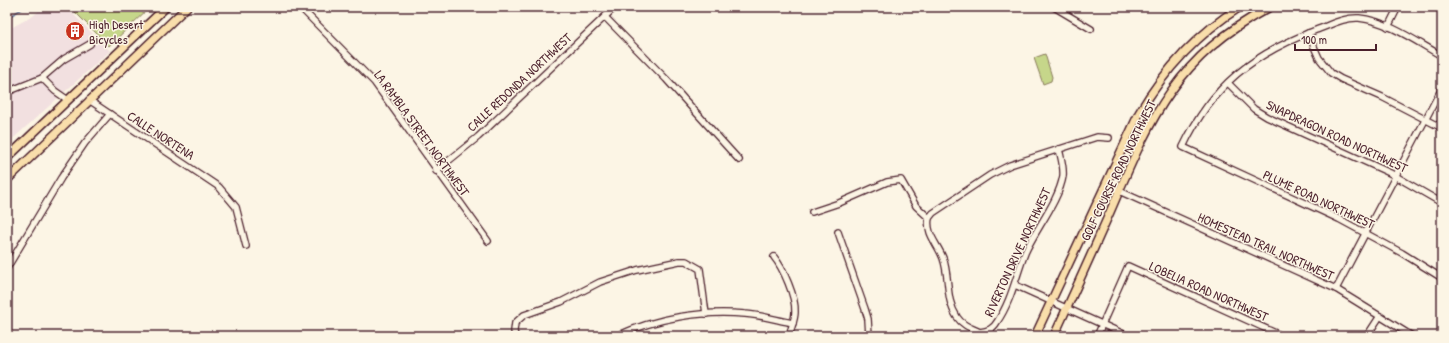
<svg xmlns="http://www.w3.org/2000/svg" width="1449" height="343" font-family="'Patrick Hand',sans-serif">
	<style>
		.built { fill: #f2e0e0 }
		.green { fill: #c6d68a; stroke: #887a5a }
		.lines { fill: none; stroke-linecap: round; stroke-linejoin: round }
		.stream { stroke: #7c8faa; stroke-width: 1.5 }
		.minor-casing { stroke: #4a1f2b; stroke-width: 8 }
		.major-casing { stroke: #4a1f2b; stroke-width: 10 }
		.minor { stroke: #fcf5e5; stroke-width: 5.5 }
		.major { stroke: #f9deab; stroke-width: 7 }
		.labels { text-anchor: middle; stroke-width: 3; stroke-linejoin: round; paint-order: stroke }
		.poi-label { font-size: 13px; fill: #4a1f2b; stroke: #fcf5e5; text-anchor: start }
		.street-label { font-size: 13px; fill: #4a1f2b; stroke: #fcf5e5 }
	</style>
	<rect width="100%" height="100%" fill="#fcf5e5"/>
	<filter id="ink" filterUnits="userSpaceOnUse"><feTurbulence type="fractalNoise" baseFrequency=".025" numOctaves="2"/><feDisplacementMap in="SourceGraphic" scale="8" xChannelSelector="R" yChannelSelector="G"/><feConvolveMatrix kernelMatrix="1 2 1 2 8 2 1 2 1" color-interpolation-filters="sRGB"/></filter>
	<g filter="url(#ink)">
		<!-- built -->
		<polygon class="built" points="43,7 66,7 110,51 7,144 7,30 33,16"/>
		<!-- green -->
		<g class="green">
			<polygon points="70,7 150,7 109,46"/>
			<polygon points="1045,54 1052,77 1051,81 1043,84 1034,58"/>
		</g>
		<g class="lines">
			<!-- stream -->
			<polyline class="stream" points="7,18 25,7"/>
			<!-- minor casing -->
			<g class="minor-casing">
				<g id="minor">
					<polyline points="300,7 374,82 488,241"/>
					<polyline points="1054,7 1091,29"/>
					<polyline points="605,17 666,79 739,160"/>
					<polyline points="1388,27 1398,7"/>
					<polyline points="1308,33 1319,58 1331,73 1341,79 1382,97 1442,128"/>
					<path d="M1442,56C1417,42 1388,21 1359,18C1345,17 1330,25 1316,30C1253,54 1212,85 1183,147L1339,219L1402,253L1442,278"/>
					<polyline points="42,78 64,59 90,44"/>
					<polyline points="1228,83 1254,109 1267,117 1390,173 1442,203"/>
					<polyline points="7,92 42,78 55,91 68,100"/>
					<polyline points="89,100 219,187 236,207 246,246"/>
					<polyline points="436,171 478,137 615,7"/>
					<polyline points="1106,185 1336,289 1412,336"/>
					<path d="M812,212L839,203L887,182L901,180L916,206L929,218C926,234 937,243 943,258C950,277 945,299 957,317C962,325 971,328 980,332V336"/>
					<polyline points="929,218 933,213 990,175 1010,165 1097,137 1109,138"/>
					<polyline points="838,232 865,309 868,319 869,336"/>
					<path d="M774,257C783,268 796,297 795,312C795,320 791,328 789,336"/>
					<polyline points="7,268 61,178 85,143 110,114"/>
					<polyline points="1015,285 1128,336"/>
					<polyline points="1336,289 1442,88"/>
					<path d="M980,332C988,331 993,329 997,322C1011,302 1016,276 1025,253C1035,230 1059,201 1063,176C1064,167 1061,158 1059,149"/>
					<polyline points="515,336 514,331 515,323 524,315 561,302 600,282 637,270 679,261 686,261 700,269 706,314"/>
					<path d="M617,336C656,318 702,310 745,314C761,315 777,320 793,323"/>
					<polyline points="1097,336 1128,266 1282,336"/>
					<polyline points="1367,336 1380,316"/>
				</g>
			</g>
			<!-- major casing -->
			<g class="major-casing">
				<g id="major">
					<polyline points="7,158 166,7"/>
					<polyline points="7,180 187,7"/>
					<path d="M1035,336L1139,113C1165,69 1197,34 1240,7"/>
					<path d="M1054,336C1073,295 1092,253 1110,212C1151,117 1175,58 1270,7"/>
				</g>
			</g>
			<!-- minor -->
			<use href="#minor" class="minor"/>
			<!-- major -->
			<use href="#major" class="major"/>
		</g>
	</g>
	<!-- icons -->
	<defs>
		<g id="building-disc" transform="scale(1)"><circle r="9.5" fill="#c8321e" stroke="#fcf5e5"/><path d="M-4-6H4V6H1V3H-1V6H-4ZM-2.5-4.3h1.7v1.8h-1.7ZM.8-4.3h1.7v1.8H.8ZM-2.5-1h1.7V.8h-1.7ZM.8-1h1.7V.8H.8Z" fill="#fff"/></g>
	</defs>
	<g fill-rule="evenodd">
		<use href="#building-disc" x="75" y="31"/>
	</g>
	<g class="labels">
		<!-- poi labels -->
		<g class="poi-label">
			<text x="89" y="29">High Desert<tspan x="89" dy="15">Bicycles</tspan></text>
		</g>
		<!-- street labels -->
		<g class="street-label">
			<text transform="translate(519 82) rotate(-43)" y="5">CALLE REDONDA NORTHWEST</text>
			<text transform="translate(422 133) rotate(54)" y="5">LA RAMBLA STREET NORTHWEST</text>
			<text transform="translate(161 135) rotate(33)" y="5">CALLE NORTENA</text>
			<text transform="translate(1337 136) rotate(25)" y="5">SNAPDRAGON ROAD NORTHWEST</text>
			<text transform="translate(1118 170) rotate(-64)" y="5">GOLF COURSE ROAD NORTHWEST</text>
			<text transform="translate(1319 199) rotate(25)" y="5">PLUME ROAD NORTHWEST</text>
			<text transform="translate(1266 246) rotate(24)" y="5">HOMESTEAD TRAIL NORTHWEST</text>
			<text transform="translate(1017 252) rotate(-65)" y="5">RIVERTON DRIVE NORTHWEST</text>
			<text transform="translate(1209 291) rotate(24)" y="5">LOBELIA ROAD NORTHWEST</text>
		</g>
	</g>
	<!-- margin -->
	<rect width="1449" height="343" fill="none" stroke="#fcf5e5" stroke-width="24"/>
	<rect x="12" y="12" width="1425" height="319" fill="none" stroke="#4a1f2b" stroke-width="1.5" filter="url(#ink)"/>
	<!-- scale -->
	<path d="M1295 44v6h81v-6" fill="none" stroke="#4a1f2b" stroke-width="2"/>
	<text x="1301" y="44" font-size="12" fill="#4a1f2b" stroke="#fcf5e5" stroke-width="3" paint-order="stroke">100 m</text>
</svg>
